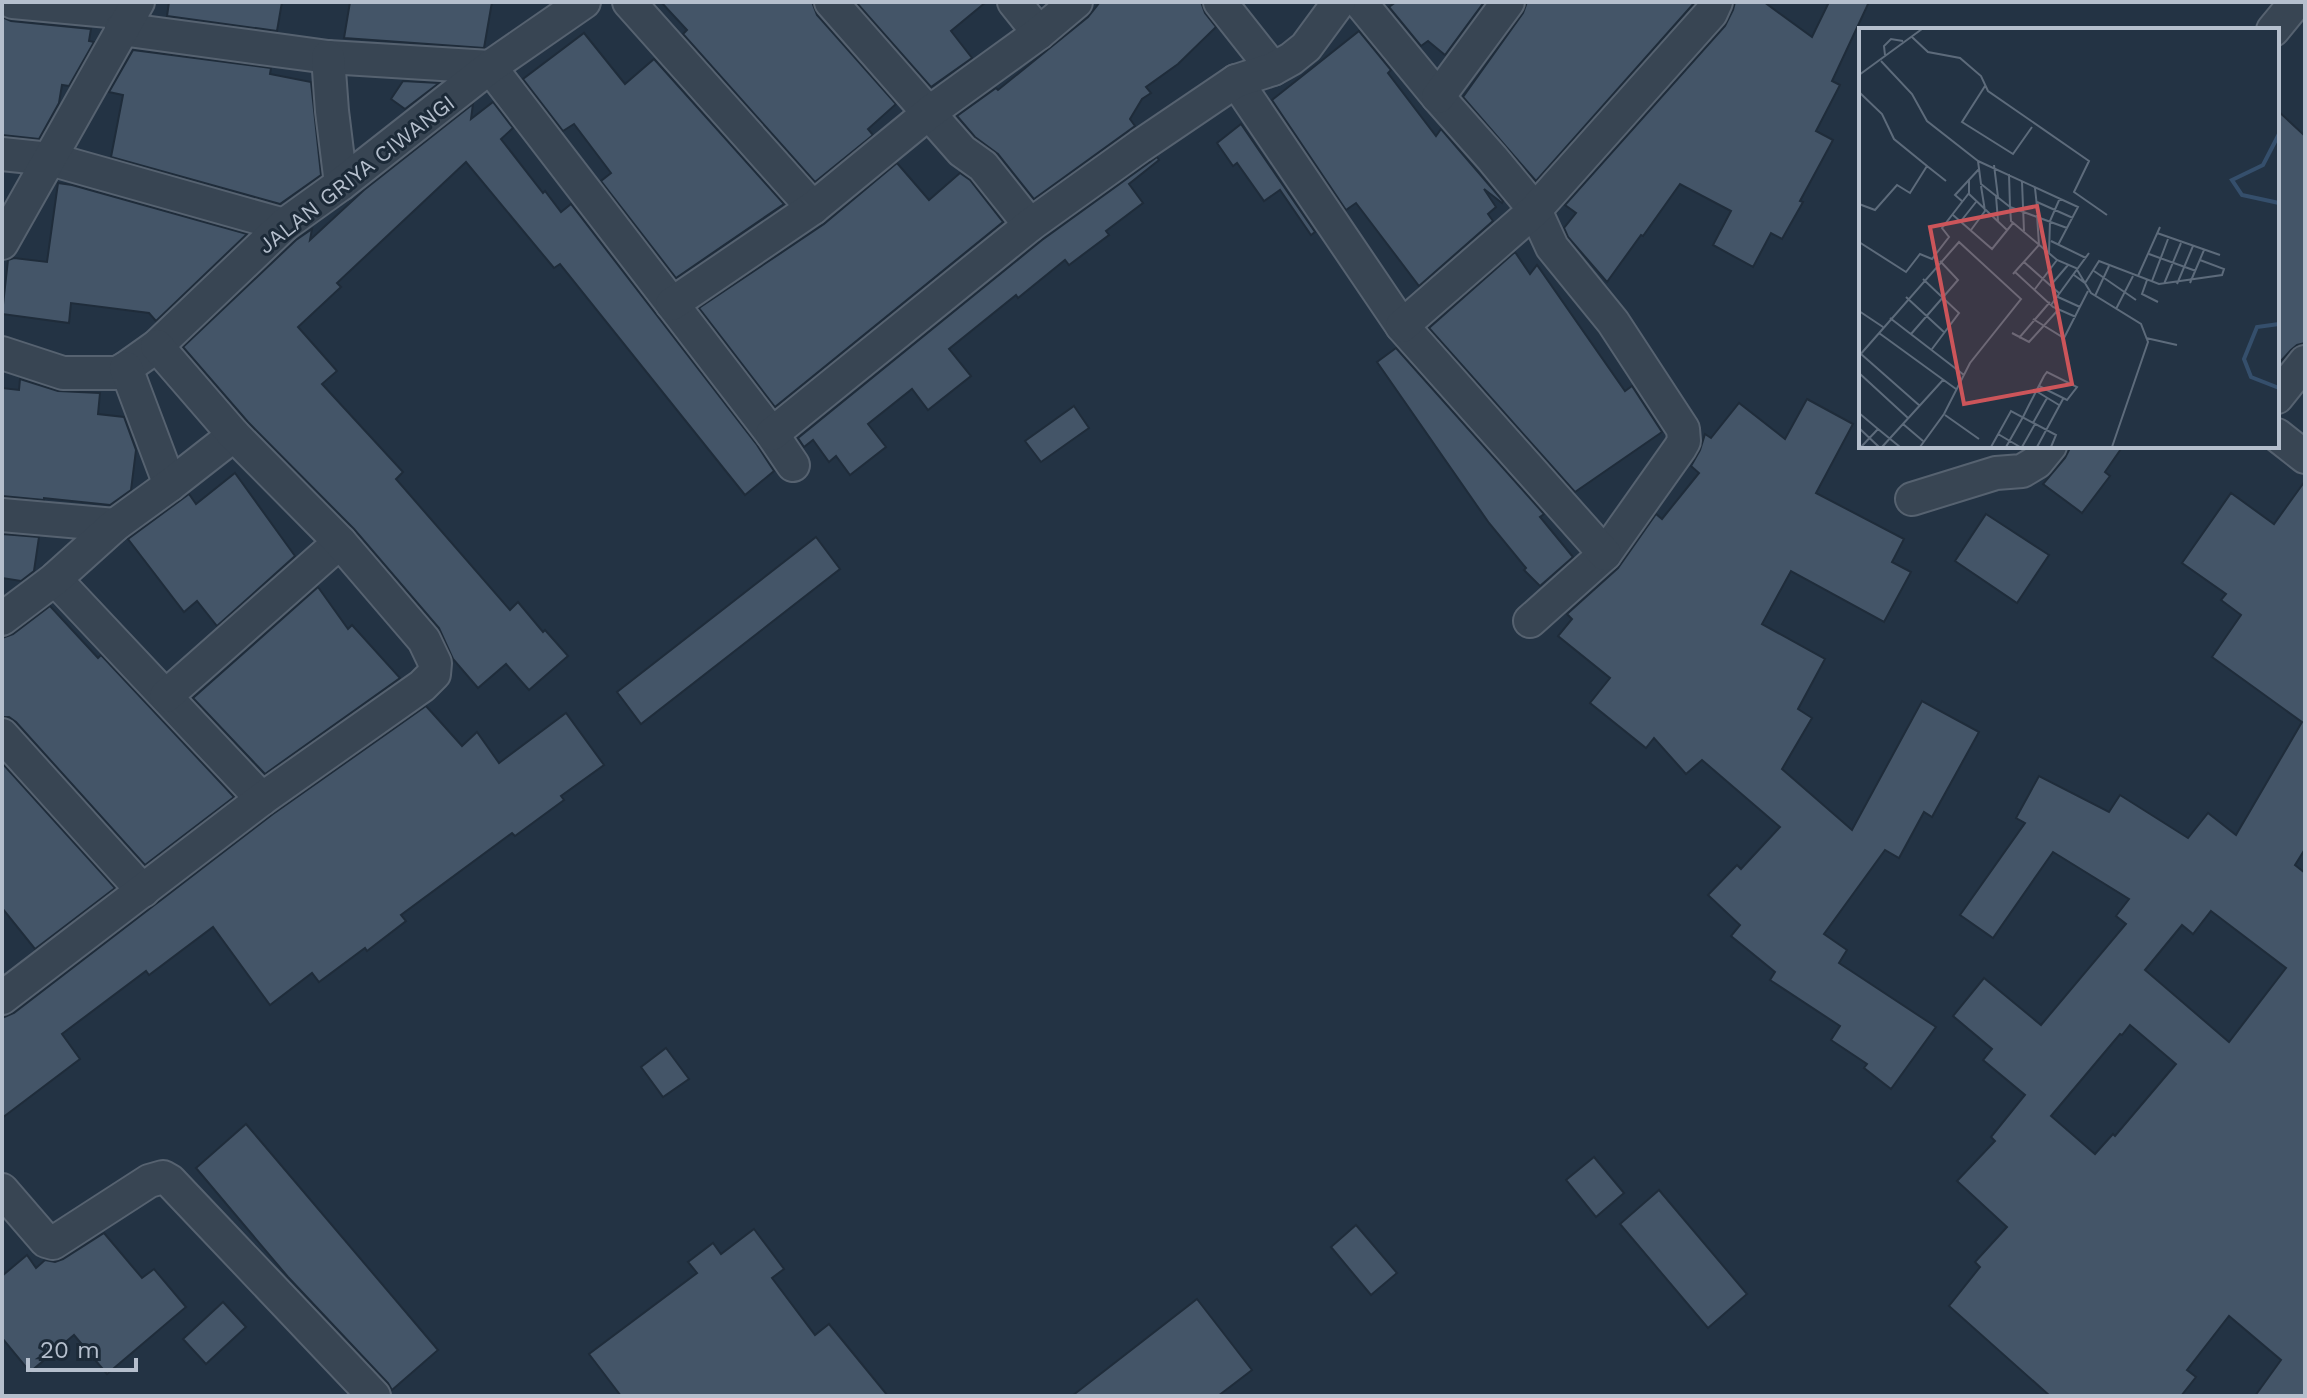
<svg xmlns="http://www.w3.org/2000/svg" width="2307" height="1398" font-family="'Work Sans',sans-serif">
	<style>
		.building { fill: #445568; stroke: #1f2c3a; stroke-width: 2; fill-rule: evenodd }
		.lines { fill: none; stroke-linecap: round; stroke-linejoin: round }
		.street-casing { stroke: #566270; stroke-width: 36 }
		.street { stroke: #384553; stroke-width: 32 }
		.labels { text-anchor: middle; stroke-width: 6; stroke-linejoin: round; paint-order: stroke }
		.street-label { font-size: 22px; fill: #b5bfcd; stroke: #1c2a38 }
		.inset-river { fill: none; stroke: #354f6c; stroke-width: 4 }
		.inset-road { fill: none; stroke: #5d6b7b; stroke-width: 2 }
		.view { fill: #cc555a; fill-opacity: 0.15; stroke: #cc555a; stroke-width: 4 }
		.inset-edge { fill: none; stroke: #b5bfcd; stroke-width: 4 }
	</style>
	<rect width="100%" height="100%" fill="#233344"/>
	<!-- building -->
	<g class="building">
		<polygon points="169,2 282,2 277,31 167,16"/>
		<polygon points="350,2 492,2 484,48 344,38"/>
		<polygon points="661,2 812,2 817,15 896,104 868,129 873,135 815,182 683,34 687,30"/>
		<polygon points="856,2 986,2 951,31 972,58 931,87"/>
		<polygon points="1100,2 1201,2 1205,13 1216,27 1178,64 1146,87 1151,93 1142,99 1130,119 1135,126 1034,199 998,154 975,137 957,116 996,88 998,90 1088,17"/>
		<polygon points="1396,2 1484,2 1445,55 1428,41 1421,46 1389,7"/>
		<polygon points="1527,2 1695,2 1536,181 1463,97 1523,13"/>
		<polygon points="1735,2 1764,2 1812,37 1829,2 1869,2 1832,81 1840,85 1816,131 1833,140 1800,201 1803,202 1782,239 1771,233 1753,267 1713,245 1731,211 1680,184 1643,236 1641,235 1607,282 1568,237 1564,228 1576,213 1565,205 1725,26 1733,10"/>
		<polygon points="2,17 11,21 91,29 89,41 94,42 69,86 62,85 59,103 39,139 2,135"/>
		<polygon points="1359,31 1391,70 1388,73 1436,136 1441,129 1503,201 1502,203 1484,189 1496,207 1488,214 1493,221 1419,286 1356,203 1346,210 1272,100"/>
		<polygon points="584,33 625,84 654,59 784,204 676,278 601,181 611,173 574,124 563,131 523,79"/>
		<polygon points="133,50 271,68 270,74 311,82 321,175 280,204 111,157 123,95 109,92"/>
		<polygon points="403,81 439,83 405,109 391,99"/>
		<polygon points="493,102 513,128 501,139 543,193 545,191 561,212 571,204 757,445 774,471 745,495 560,264 554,268 466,162 337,283 341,287 298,327 337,371 322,384 403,472 396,479 510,610 518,602 543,632 545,630 568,656 529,690 506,664 478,688 453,659 439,628 354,529 248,422 183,347 296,240 312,229 310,240 364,190 473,104 471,119"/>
		<polygon points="2277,110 2305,136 2305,343 2297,345 2291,350 2280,362 2277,359"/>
		<polygon points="1241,124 1315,232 1311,235 1280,190 1264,201 1237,163 1233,166 1217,143"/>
		<polygon points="1157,157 1159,160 1129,184 1143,203 1106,231 1109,235 1069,265 1065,260 1018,298 1016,295 949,349 971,376 928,410 912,389 868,424 886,447 850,475 836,456 829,462 813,440 804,447 798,438 1042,240"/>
		<polygon points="897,163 929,200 960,173 970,180 1003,222 775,407 699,308 824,224"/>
		<polygon points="58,183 72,185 247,234 156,321 149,313 71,303 69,323 2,314 8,260 14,258 47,262"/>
		<polygon points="1515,252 1530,274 1537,265 1625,391 1632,386 1662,432 1575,492 1429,328"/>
		<polygon points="1396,348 1544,514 1540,517 1573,557 1540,586 1524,570 1526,568 1489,523 1377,362"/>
		<polygon points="20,379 58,391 100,393 98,414 124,417 136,450 131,490 110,505 44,498 44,500 2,496 2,388 19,390"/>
		<polygon points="1807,399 1853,424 1816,493 1904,539 1892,562 1911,572 1884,622 1791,571 1762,624 1825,659 1798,709 1812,718 1782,769 1852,830 1922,701 1979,732 1932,817 1924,812 1899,858 1885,850 1824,934 1847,950 1839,963 1936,1027 1891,1089 1864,1068 1867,1064 1831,1040 1840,1026 1770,980 1775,972 1731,936 1740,925 1708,895 1737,865 1741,869 1780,827 1702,760 1686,774 1654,738 1646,748 1590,703 1610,678 1558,636 1572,619 1567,614 1618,568 1656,514 1662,519 1699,473 1691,466 1700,450 1705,434 1711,438 1739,403 1785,439"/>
		<polygon points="1074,406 1089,428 1041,462 1025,441"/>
		<polygon points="2071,446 2123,446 2105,472 2110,476 2082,513 2043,484 2065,458"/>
		<polygon points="235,473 295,556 217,626 197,601 184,612 128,539 189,494 196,504"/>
		<path d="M2305,481V849L2295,865L2305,873V1396H2255L2281,1360L2229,1316L2187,1370L2196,1377L2181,1396H2050L1949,1306L1980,1267L1975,1262L2007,1227L1957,1181L1995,1141L1991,1137L2025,1095L1983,1060L1992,1049L1953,1016L1984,978L2041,1025L2126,924L2116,916L2129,899L2053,852L1993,938L1960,915L2025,823L2016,818L2039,776L2109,812L2120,795L2188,838L2208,813L2236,835L2302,722L2212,657L2241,615L2221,600L2226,594L2182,563L2231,493L2274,524ZM2211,911L2286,968L2229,1042L2145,970L2182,925L2193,934ZM2130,1025L2176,1064L2115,1136L2113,1134L2095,1154L2051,1116L2120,1034L2122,1035Z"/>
		<polygon points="1986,514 2049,555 2017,603 1955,561"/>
		<polygon points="2,534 39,537 34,571 21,581 2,578"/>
		<polygon points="816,537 840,569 641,724 617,692"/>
		<polygon points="318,587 348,629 352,625 400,678 265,774 193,698"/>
		<polygon points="50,606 98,658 101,655 234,797 145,865 16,722 9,717 2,717 2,638 13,634"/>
		<polygon points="426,706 462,746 477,732 499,763 566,713 604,765 561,796 564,800 515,836 512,833 401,915 406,921 367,951 365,948 319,982 312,973 270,1005 213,927 149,975 146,971 62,1034 80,1059 2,1118 2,1018 14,1013 273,814"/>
		<polygon points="2,763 115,888 35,949 2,908"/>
		<polygon points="666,1048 689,1079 663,1097 641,1067"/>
		<polygon points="246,1124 438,1350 392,1390 388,1383 288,1277 196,1168"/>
		<polygon points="1594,1157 1624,1193 1596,1217 1566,1180"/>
		<polygon points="1659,1190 1747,1294 1708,1328 1620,1224"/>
		<polygon points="1356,1225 1397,1273 1371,1295 1331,1247"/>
		<polygon points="754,1229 784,1269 772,1278 815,1335 829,1324 888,1396 621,1396 589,1354 697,1273 688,1262 713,1243 721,1254"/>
		<polygon points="104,1233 142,1278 154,1269 186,1307 107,1374 74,1335 30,1372 2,1338 2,1276 27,1255 36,1268 45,1260 55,1262 63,1259"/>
		<polygon points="1197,1299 1252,1370 1218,1396 1072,1396"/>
		<polygon points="223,1302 246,1327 206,1364 183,1339"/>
	</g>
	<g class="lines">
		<!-- street casing -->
		<g class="street-casing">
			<g id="street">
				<polyline points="13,2 130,13"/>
				<polyline points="629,2 813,208"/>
				<polyline points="831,2 962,151 983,166 1030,225"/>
				<polyline points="1014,2 1039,33"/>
				<polyline points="1220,2 1273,69"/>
				<polyline points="1360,2 1438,97 1492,158 1535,210 1552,247 1613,322 1683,429 1684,441 1680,448 1605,554 1530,621"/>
				<polyline points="121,29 328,57 490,67 772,434 793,465"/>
				<polyline points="2273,30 2296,2"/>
				<polyline points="328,57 332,111 341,184"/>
				<polyline points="1236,81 1402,326 1605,554"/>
				<polyline points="1438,97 1508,2"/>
				<polyline points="2,154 50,159 284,225"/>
				<polyline points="2,243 138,2"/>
				<polyline points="672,304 813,208 930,112 1039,33 1076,2"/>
				<polyline points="1402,326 1535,210 1711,13 1716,2"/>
				<polyline points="2,353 63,373 117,373 126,368 157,346 284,225 341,184 490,67 584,2"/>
				<polyline points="126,368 170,485"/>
				<polyline points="2277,397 2305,362"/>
				<polyline points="772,434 1030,225 1140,146 1236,81 1273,69 1291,59 1306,47 1339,2"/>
				<polyline points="2277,435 2305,457"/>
				<polyline points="1912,499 1996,473 2022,471 2037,462 2050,446"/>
				<polyline points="2,515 115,525"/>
				<polyline points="55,579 262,799"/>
				<polyline points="2,619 55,579 115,525 170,485 234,435"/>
				<polyline points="166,696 340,542"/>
				<polyline points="2,735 143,891"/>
				<polyline points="2,998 262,799 422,686 434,674 435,663 424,640 340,542 234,435 157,346"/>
				<polyline points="2,1190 46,1241 53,1243 149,1181 163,1177 170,1181 374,1396"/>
			</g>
		</g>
		<!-- street -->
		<use href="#street" class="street"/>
	</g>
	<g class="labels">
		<!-- street labels -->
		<g class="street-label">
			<text transform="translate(356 174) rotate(-38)" y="8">JALAN GRIYA CIWANGI</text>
		</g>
	</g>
	<!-- overview -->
	<g transform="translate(1859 28)">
		<rect width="420" height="420" fill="#233344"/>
		<path class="inset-river" d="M420,106L404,137L373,152L383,167L420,175M420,296L398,299L385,331L392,349L420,360"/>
		<path class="inset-road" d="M53,9L69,24L101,30L122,48L129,63L230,133L215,164L248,187M26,27L25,18L32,11L44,13M22,33L53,66L68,93L119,133L122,156L151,179L152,193L198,232L217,240L232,265L282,296L289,314L253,419M0,47L63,1M126,58L103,94L154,126L173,99M0,64L23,86L35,111L68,138L51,165L38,157L16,182L0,176M119,133L219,179L199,217M135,137L139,169M68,138L87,153M150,146L151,179L208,200M163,154L165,203M176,160L179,188M110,166L148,202M137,168L139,193M104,174L96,167L120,141M178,174L214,190M94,187L133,221L154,195M102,193L117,174M112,202L126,183L122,158M298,205L361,227M192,213L227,230M0,214L47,244L61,226L73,231L90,209L83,200L110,165V151M190,225L191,193L201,170M290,226L337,243M165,234L201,266M235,243L277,272M156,244L194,279L217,289M154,246L180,217L178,187M215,247L226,255L240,233L300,256L363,247L365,241L341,232M279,248L301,199M64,251L100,285L73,321M288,252L283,266L299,274M293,253L309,211M331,255L345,222M305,256L322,215M318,256L334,218M191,258L209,237M176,261L198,232M236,268L250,238M47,269L86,305M199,269L221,279M192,277L230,225M257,281L274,248M0,283L24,299M31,290L105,347M174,291L205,310L229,263M20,305L97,361M153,305L170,314L199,282M52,306L99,252L81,233M160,310L191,274M287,310L318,317M2,326L61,378M0,328L100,214L162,271L111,335L85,386L61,419M0,345L49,390M177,363L200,377M0,385L19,401L2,419M86,387L120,411M174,395L188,370M44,396L64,413M0,400L20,419M19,401L41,419M139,406L161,419M23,419L84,352M132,419L152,383L197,407L192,419M147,419L164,389L170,377L185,348L188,344L218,359L208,372L180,358M163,419L176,396M178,419L204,371"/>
		<path class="view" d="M178,178L213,356L105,376L71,199Z"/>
		<rect width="420" height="420" class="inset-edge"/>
	</g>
	<!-- border -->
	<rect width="2307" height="1398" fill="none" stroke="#b5bfcd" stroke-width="8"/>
	<!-- scale -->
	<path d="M28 1358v12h108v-12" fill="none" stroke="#b5bfcd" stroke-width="4"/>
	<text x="40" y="1358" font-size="24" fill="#b5bfcd" stroke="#1c2a38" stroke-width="6" paint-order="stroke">20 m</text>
</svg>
